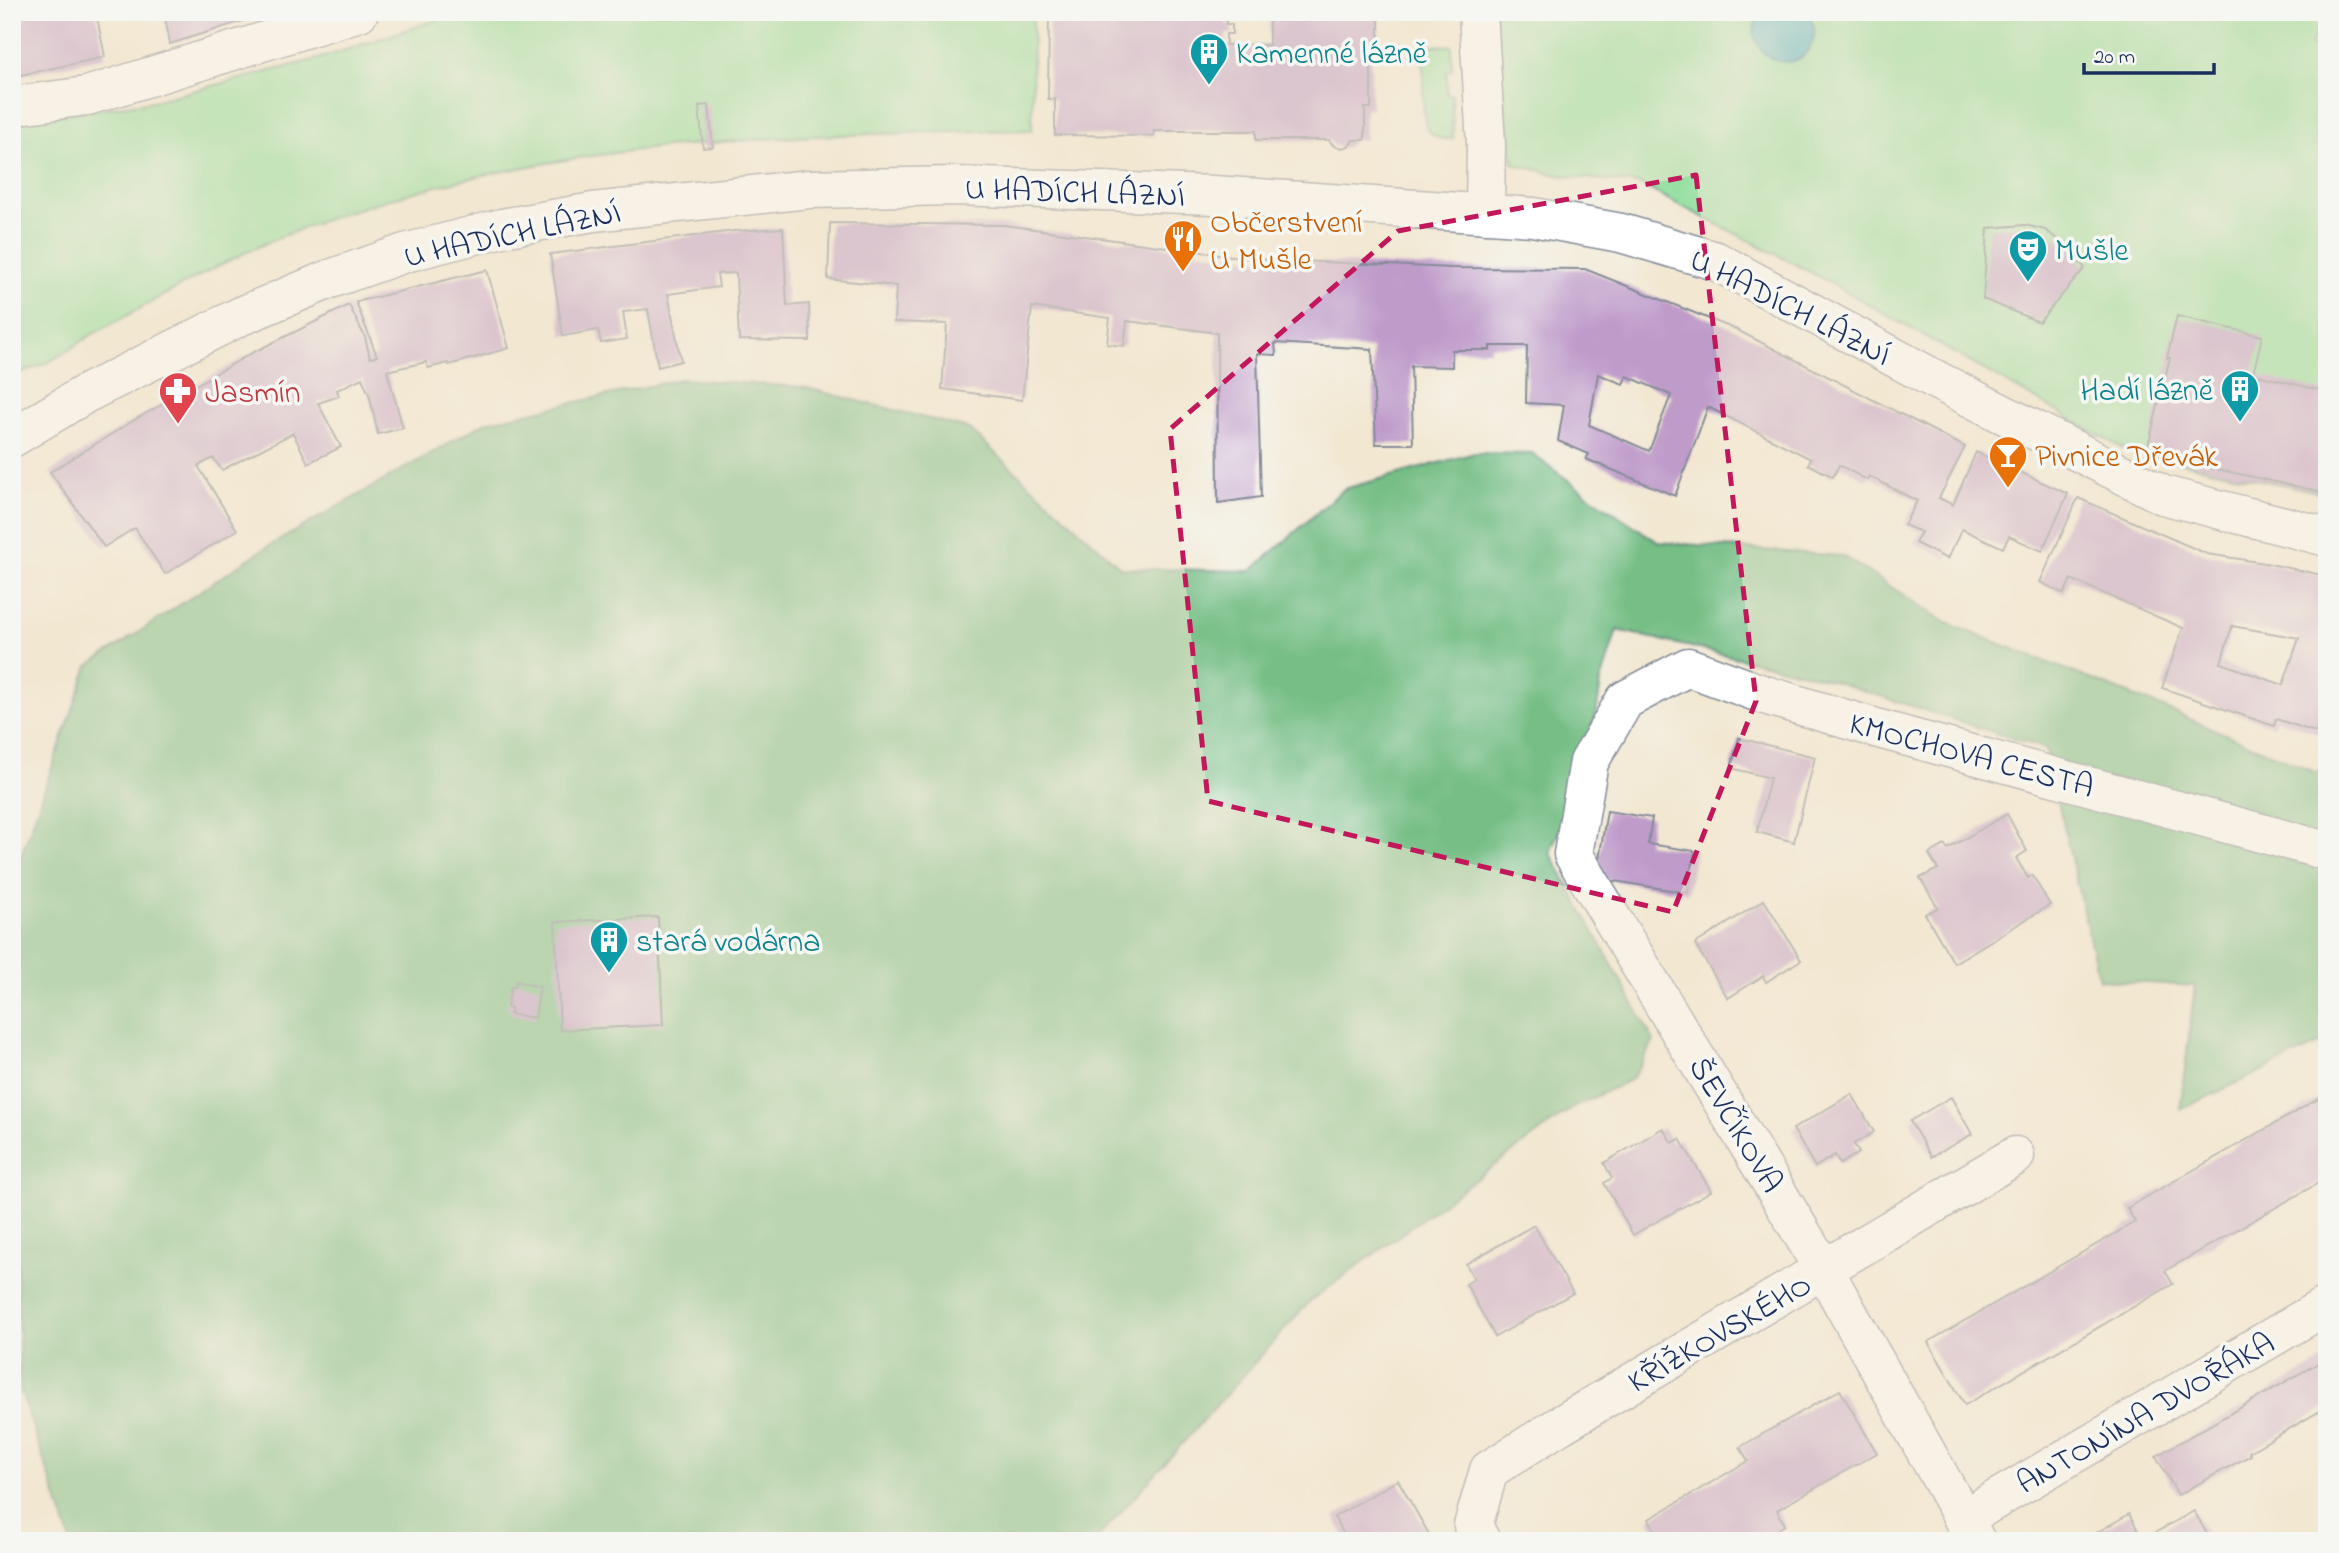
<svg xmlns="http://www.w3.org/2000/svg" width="2339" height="1553" font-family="'Indie Flower',sans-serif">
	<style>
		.green { fill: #91df9e; stroke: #56877e; stroke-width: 2 }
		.forest { fill: #74be85; stroke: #487672; stroke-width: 2 }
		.water { fill: #3fadbe; stroke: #2d6e8e; stroke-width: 2 }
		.building { fill: #bf9bca; fill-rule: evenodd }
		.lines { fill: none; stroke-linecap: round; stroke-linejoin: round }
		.minor-casing { stroke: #868c98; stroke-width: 41 }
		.minor { stroke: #fff; stroke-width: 38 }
		.marked { fill: none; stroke: #c2185b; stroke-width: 5; stroke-dasharray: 14 9; stroke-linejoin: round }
		.labels { text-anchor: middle; stroke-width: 7; stroke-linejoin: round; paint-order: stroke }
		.culture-label { font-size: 32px; fill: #0d838f; stroke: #f6f6f2; text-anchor: start }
		.street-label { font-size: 32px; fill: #1b2f5e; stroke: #f6f6f2 }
		.food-label { font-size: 32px; fill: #c56008; stroke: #f6f6f2; text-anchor: start }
		.health-label { font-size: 32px; fill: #be3a42; stroke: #f6f6f2; text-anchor: start }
	</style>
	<rect width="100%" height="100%" fill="#f6f6f2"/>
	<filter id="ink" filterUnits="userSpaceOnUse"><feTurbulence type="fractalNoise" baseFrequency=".0143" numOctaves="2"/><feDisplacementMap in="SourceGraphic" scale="14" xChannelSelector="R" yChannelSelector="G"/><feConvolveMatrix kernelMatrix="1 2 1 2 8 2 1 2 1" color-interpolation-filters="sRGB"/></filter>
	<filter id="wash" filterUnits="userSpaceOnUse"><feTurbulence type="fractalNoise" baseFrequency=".00686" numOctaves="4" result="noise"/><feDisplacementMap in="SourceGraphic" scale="28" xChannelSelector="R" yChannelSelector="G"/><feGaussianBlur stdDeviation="1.57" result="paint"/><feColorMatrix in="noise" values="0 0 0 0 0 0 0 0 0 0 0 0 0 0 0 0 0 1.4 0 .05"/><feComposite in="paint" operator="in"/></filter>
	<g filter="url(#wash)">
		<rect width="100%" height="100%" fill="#f2e8d2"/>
		<!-- green -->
		<g class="green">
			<path d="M461,12H1033L1032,130C783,135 522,139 288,234C220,261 157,300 93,334C79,342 66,353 52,360C40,367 25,371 12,376V122L153,101L318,59Z"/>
			<polygon points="1492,12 2327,12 2327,16 2310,45 2327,55 2327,494 2127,451 1820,277 1639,184 1558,175 1514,164 1490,33"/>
			<path d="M1424,45L1452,46V70L1447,71V94L1452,95L1453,138C1442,141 1430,137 1426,125C1421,111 1424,63 1424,45Z"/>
		</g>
		<!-- forest -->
		<polygon class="forest" points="681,379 803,387 969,429 1121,568 1251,571 1344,489 1475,453 1532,454 1594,499 1658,542 1843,556 1947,623 2159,706 2315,772 2327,771 2327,1040 2180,1110 2195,986 2099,980 2046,749 1817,676 1617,630 1601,681 1589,762 1550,852 1654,1041 1632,1079 1574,1107 1310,1301 1095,1541 71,1541 20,1389 12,1056 12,881 88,666 262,550 486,422"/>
		<!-- water -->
		<path class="water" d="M1761,12H1807C1814,22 1817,32 1812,43C1795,84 1734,51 1761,12Z"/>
		<g id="blocks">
			<!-- building -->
			<g class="building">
				<polygon points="12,12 96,12 105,57 12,77"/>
				<polygon points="164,12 268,12 268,13 170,44"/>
				<polygon points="1049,12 1226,12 1226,24 1232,24 1232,34 1226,34 1226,45 1269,45 1269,12 1376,12 1379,15 1379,43 1371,60 1371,108 1365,108 1365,140 1353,140 1349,146 1342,148 1334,146 1329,140 1256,140 1256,131 1154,131 1154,136 1055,135 1055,99 1048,99"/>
				<polygon points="709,105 713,147 703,148 699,106"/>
				<path d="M830,223L1004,225L1254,259L1452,268L1585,269L1737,330L1965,447L1939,498L1953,505L1976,452L2068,494L2042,551L2009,536L2003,548L1962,529L1947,559L1915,543L1921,532L1904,525L1917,501L1869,476L1867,480L1839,465L1833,477L1808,464L1811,459L1708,407L1675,496L1586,459L1589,454L1558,441L1564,405L1526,403L1527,346H1490V350H1452V367L1411,366L1413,444H1376L1372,349L1275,343L1276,355L1257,354L1261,497L1218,503L1217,333L1127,321L1124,346L1107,344L1110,318L1032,307L1022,400L942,389L947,324L894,322L896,286L828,279ZM1598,374L1623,384L1627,376L1671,395L1649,451L1589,425Z"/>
				<polygon points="2025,225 2045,230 2067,246 2072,243 2077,250 2072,254 2085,268 2039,322 1983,299 1988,228"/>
				<polygon points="783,228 787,306 809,304 810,341 739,340 736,273 717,274 719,287 668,294 681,361 658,367 648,309 623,312 627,339 601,343 598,330 563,336 550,254 734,231"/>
				<polygon points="487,270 509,348 449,365 448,363 428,368 426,362 387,371 403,428 378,434 369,394 362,378 337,390 339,396 318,403 341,447 308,463 293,433 222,470 213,458 198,466 237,530 165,574 135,528 104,547 50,472 136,419 252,353 349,305 365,337 370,358 377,356 356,302"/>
				<polygon points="2177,316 2262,336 2253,374 2327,392 2327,493 2146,454 2170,358 2167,358"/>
				<path d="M2078,498L2207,554L2265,563L2327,576V736L2276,719L2274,726L2162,688L2183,628L2071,579L2064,594L2040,582ZM2232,626L2299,638L2283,685L2221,663Z"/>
				<polygon points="1739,738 1815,757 1794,842 1757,832 1770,778 1731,768"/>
				<polygon points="1607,811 1652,818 1648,844 1695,851 1688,893 1596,878"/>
				<polygon points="2007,814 2027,851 2016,858 2028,878 2032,875 2050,905 1954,963 1925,914 1938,908 1920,878 1938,869 1929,854 1945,845 1947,849"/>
				<polygon points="1764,900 1801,960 1766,982 1763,976 1728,998 1695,944"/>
				<polygon points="658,917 663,1025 560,1030 555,922"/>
				<polygon points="516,981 540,987 535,1018 510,1014 511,1008 507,1007 511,987 515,987"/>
				<polygon points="1852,1094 1874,1132 1854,1144 1859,1153 1840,1164 1835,1155 1815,1167 1793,1129"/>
				<polygon points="2327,1094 2327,1178 2165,1271 2173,1284 1965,1405 1928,1342 2135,1222 2127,1208"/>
				<polygon points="1951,1097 1972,1134 1931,1157 1910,1121"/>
				<polygon points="1663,1128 1672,1143 1680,1139 1711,1191 1633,1235 1604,1183 1612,1178 1604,1163"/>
				<polygon points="1534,1225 1573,1293 1495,1337 1466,1284 1474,1279 1466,1264"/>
				<polygon points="2327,1358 2327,1407 2249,1452 2251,1455 2178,1495 2156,1456"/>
				<polygon points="1840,1390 1877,1453 1777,1510 1785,1525 1758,1541 1645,1541 1657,1534 1649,1519 1748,1461 1740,1447"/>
				<polygon points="1398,1480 1433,1541 1348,1541 1334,1517"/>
				<polygon points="2194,1511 2211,1541 2147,1541 2154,1537 2153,1534"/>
				<polygon points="2129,1514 2144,1541 2082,1541"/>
			</g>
		</g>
	</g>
	<g filter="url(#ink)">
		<use href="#blocks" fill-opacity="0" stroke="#868c98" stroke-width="2"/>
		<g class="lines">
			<!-- minor casing -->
			<g class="minor-casing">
				<g id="minor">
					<polyline points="1478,12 1486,144 1485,214"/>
					<polyline points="12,106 87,96 359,12"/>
					<polyline points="12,438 85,394 241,316 330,279 405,253 502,228 593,212 809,189 955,186 1213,195 1533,217 1621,233 1716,261 1940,382 2163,495 2327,537"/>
					<polyline points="1963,1519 2327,1305"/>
					<polyline points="1481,1541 1473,1526 1489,1470 1562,1424 2015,1156"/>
					<polyline points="1976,1541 1824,1270 1573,854 1589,762 1625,700 1688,667 1765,695 1879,729 2327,851"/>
				</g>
			</g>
			<!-- minor -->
			<use href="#minor" class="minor"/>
		</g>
	</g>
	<!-- marked area -->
	<path d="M0 0H2339V1553H0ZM1696,175L1756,701L1673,912L1208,801L1170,429L1398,231Z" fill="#f2e8d2" fill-opacity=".55" fill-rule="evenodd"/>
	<path class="marked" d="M1696,175L1756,701L1673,912L1208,801L1170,429L1398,231Z"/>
	<!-- icons -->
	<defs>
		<g id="building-pin" transform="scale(2.0125)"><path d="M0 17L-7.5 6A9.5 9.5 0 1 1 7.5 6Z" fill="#0f9aa8" stroke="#f6f6f2"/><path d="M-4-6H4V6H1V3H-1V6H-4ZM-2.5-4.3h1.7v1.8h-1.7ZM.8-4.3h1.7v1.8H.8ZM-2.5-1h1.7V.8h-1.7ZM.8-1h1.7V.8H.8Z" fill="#fff"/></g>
		<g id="restaurant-pin" transform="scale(2.0125)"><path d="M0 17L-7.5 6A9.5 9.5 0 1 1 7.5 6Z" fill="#e8710a" stroke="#f6f6f2"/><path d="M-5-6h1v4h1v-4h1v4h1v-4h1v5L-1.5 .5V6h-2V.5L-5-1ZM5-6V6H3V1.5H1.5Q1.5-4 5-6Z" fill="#fff"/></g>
		<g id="theatre-pin" transform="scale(2.0125)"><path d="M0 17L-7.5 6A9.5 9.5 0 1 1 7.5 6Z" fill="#0f9aa8" stroke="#f6f6f2"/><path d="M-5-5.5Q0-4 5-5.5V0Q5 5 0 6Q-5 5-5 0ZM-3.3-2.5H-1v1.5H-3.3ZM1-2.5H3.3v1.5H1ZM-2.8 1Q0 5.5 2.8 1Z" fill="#fff"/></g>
		<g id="pharmacy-pin" transform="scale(2.0125)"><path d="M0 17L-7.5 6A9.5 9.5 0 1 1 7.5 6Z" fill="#e0444e" stroke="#f6f6f2"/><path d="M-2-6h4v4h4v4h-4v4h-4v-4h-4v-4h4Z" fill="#fff"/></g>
		<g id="bar-pin" transform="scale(2.0125)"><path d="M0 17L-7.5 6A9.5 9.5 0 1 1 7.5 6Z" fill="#e8710a" stroke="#f6f6f2"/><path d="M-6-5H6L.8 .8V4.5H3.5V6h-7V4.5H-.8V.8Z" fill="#fff"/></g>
	</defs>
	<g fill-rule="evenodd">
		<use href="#building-pin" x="1209" y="52"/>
		<use href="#restaurant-pin" x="1183" y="239"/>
		<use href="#theatre-pin" x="2028" y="249"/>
		<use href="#building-pin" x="2240" y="389"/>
		<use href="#pharmacy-pin" x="178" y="391"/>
		<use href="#bar-pin" x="2008" y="455"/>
		<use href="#building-pin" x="609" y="940"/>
	</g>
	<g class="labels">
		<!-- culture labels -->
		<g class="culture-label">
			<text x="1236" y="63">Kamenné lázně</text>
			<text x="2055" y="260">Mušle</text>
			<text x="2213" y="400" text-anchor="end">Hadí lázně</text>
			<text x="636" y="951">stará vodárna</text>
		</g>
		<!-- street labels -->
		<g class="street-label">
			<text transform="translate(1075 191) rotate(2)" y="11">U HADÍCH LÁZNÍ</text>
			<text transform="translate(512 233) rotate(-12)" y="11">U HADÍCH LÁZNÍ</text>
			<text transform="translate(1791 306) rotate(27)" y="11">U HADÍCH LÁZNÍ</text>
			<text transform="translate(1972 754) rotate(15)" y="11">KMOCHOVA CESTA</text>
			<text transform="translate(1737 1124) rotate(59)" y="11">ŠEVČÍKOVA</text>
			<text transform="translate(1719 1332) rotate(-30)" y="11">KŘÍŽKOVSKÉHO</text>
			<text transform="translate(2145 1412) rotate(-30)" y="11">ANTONÍNA DVOŘÁKA</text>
		</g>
		<!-- food labels -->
		<g class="food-label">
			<text x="1210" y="232">Občerstvení<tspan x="1210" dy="37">U Mušle</tspan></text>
			<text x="2035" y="466">Pivnice Dřevák</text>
		</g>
		<!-- health labels -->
		<g class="health-label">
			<text x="205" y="402">Jasmín</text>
		</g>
	</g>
	<!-- margin -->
	<rect width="2339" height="1553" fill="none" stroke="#f6f6f2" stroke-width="42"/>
	<!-- scale -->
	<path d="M2084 63v10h130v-10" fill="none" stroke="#1b2f5e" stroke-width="3.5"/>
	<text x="2094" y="63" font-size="21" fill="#1b2f5e" stroke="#f6f6f2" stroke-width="5" paint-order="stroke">20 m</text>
</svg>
